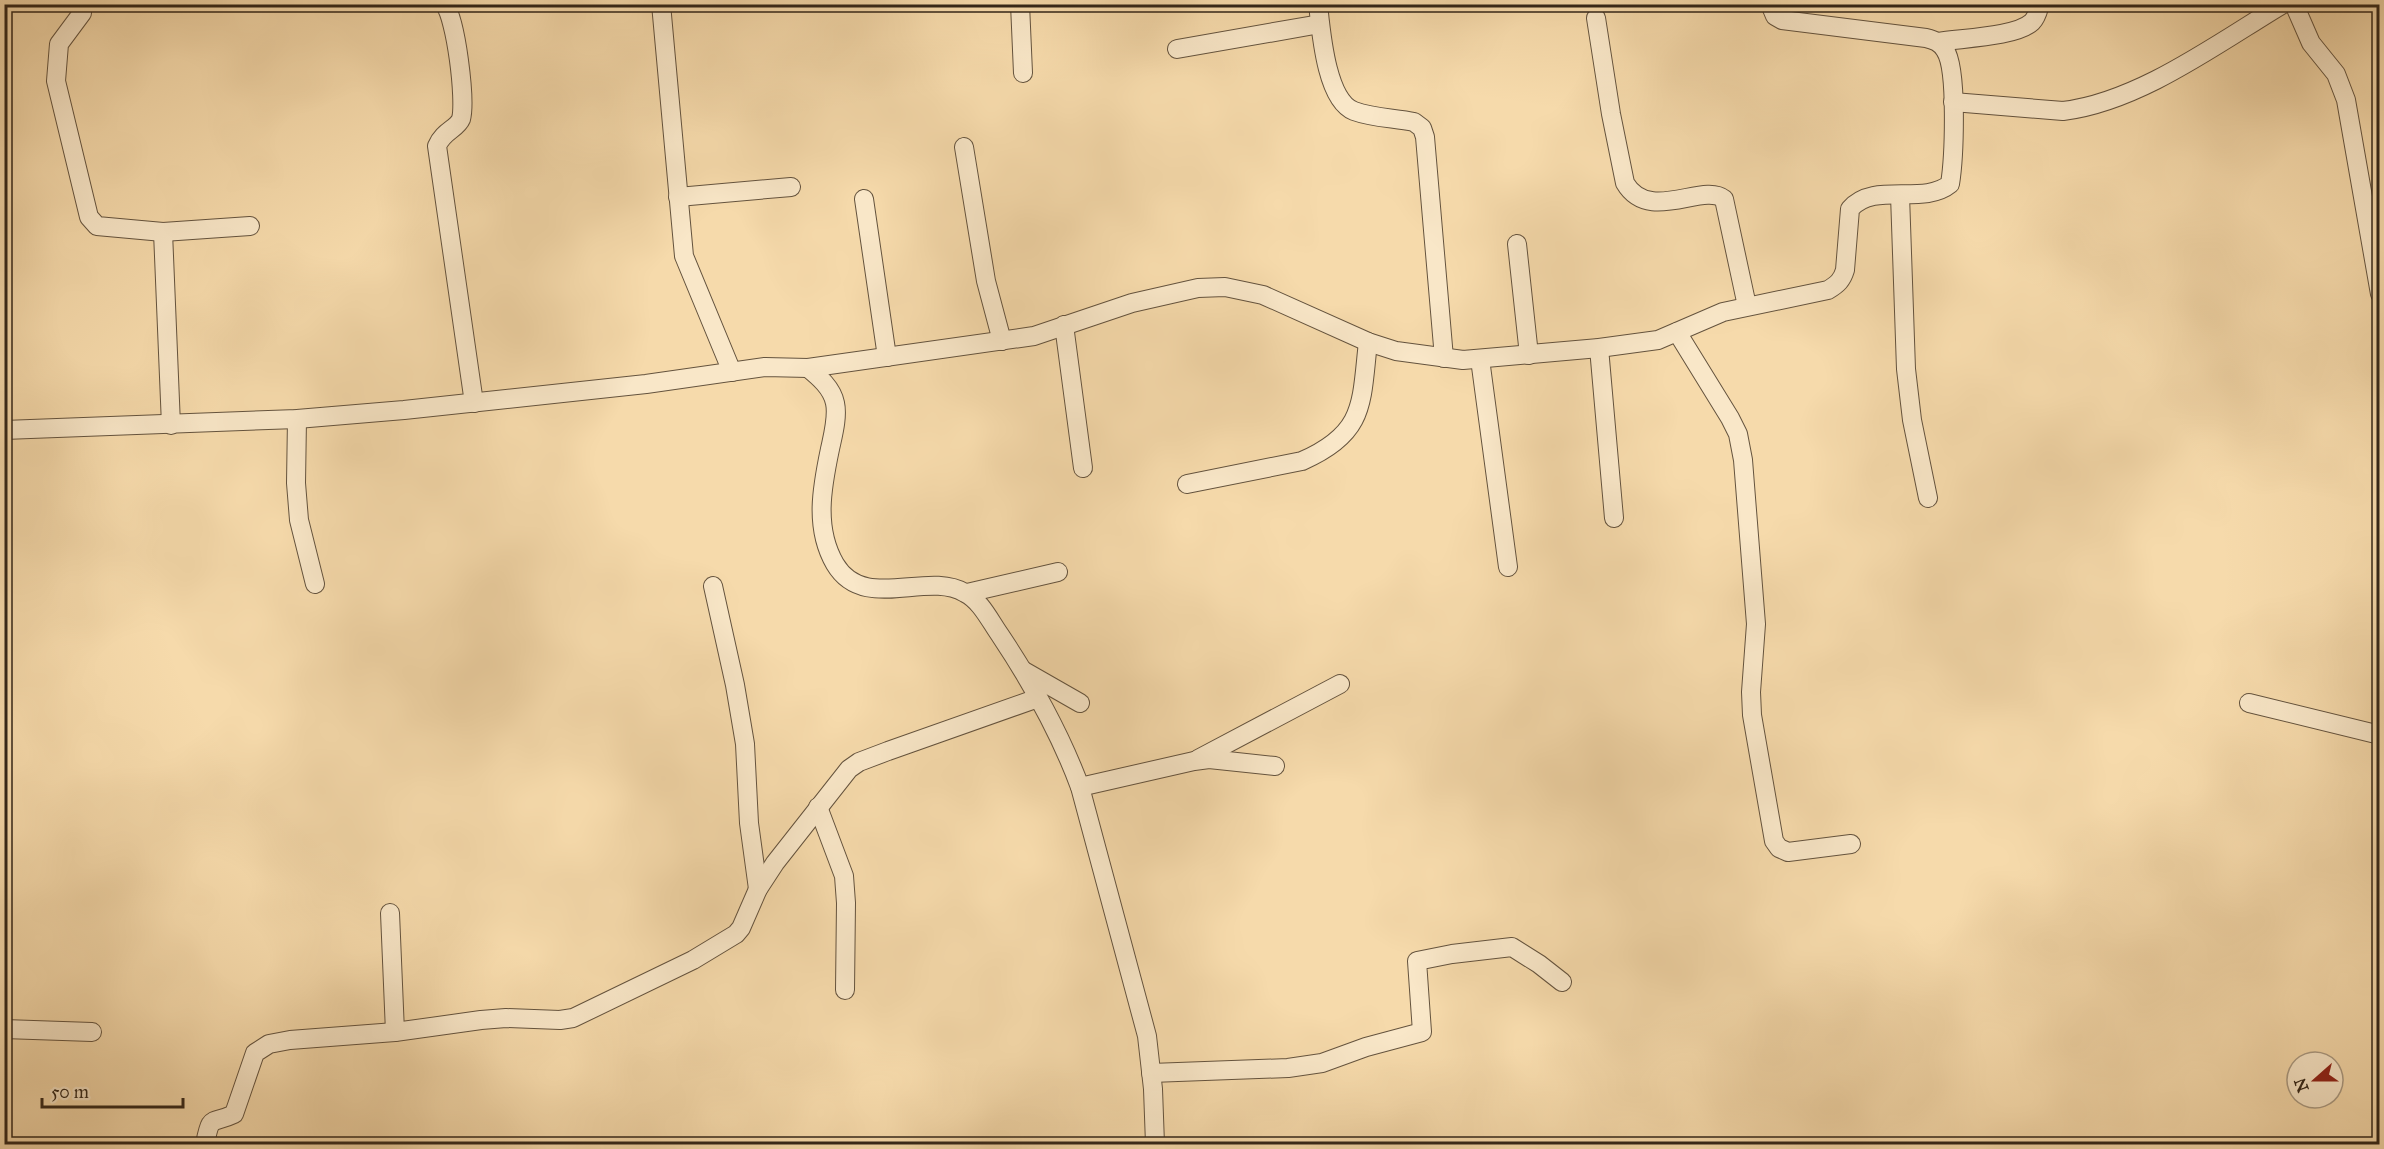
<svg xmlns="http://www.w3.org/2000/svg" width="2384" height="1149" font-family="'IM FELL Great Primer',serif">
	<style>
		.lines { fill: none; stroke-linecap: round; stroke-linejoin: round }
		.street-casing { stroke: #64533e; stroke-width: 20 }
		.street { stroke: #f9e7c8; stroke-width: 18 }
	</style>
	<rect width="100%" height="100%" fill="#f6daab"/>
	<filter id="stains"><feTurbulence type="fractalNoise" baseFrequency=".00333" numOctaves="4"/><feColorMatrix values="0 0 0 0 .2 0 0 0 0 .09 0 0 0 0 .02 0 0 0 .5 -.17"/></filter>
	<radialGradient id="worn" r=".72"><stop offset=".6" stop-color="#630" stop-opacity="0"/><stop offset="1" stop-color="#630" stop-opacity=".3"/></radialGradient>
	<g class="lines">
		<!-- street casing -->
		<g class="street-casing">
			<g id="street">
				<polyline points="82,4 82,13 59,44 56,81 89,217 97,226 163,232 250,226"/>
				<path d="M444,4C456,17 466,101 461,119C457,129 443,131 437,146L474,403"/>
				<polyline points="661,4 684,256 732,372"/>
				<polyline points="1020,4 1023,73"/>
				<path d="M1318,4C1321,31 1326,100 1354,111C1373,118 1395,118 1414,122L1422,128L1425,137L1444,358"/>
				<polyline points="2294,4 2311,43 2336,74 2346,100 2380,294"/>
				<path d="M1596,18L1611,114L1625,183C1649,224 1703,182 1724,199L1747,306"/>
				<path d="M1938,42C1961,38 2016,37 2032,22C2037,17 2038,11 2040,4"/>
				<polyline points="1177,49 1320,24"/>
				<path d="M1953,102L2063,111C2139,102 2218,43 2283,4"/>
				<polyline points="964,147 986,281 1002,341"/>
				<polyline points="1900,195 1906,369 1912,420 1928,498"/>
				<polyline points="678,197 791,187"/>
				<polyline points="864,199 887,357"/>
				<polyline points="163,232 171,425"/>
				<polyline points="1517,244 1529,355"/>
				<polyline points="1064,325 1083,468"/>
				<polyline points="1677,332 1730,418 1738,434 1743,460 1756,624 1751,692 1752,715 1774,841 1779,848 1788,852 1851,844"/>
				<polyline points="1599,348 1614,518"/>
				<polyline points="1480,359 1508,567"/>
				<path d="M808,368C819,377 832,388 835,403C838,417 833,435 830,449C822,487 814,528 835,564C864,613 927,570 965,593C981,601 990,621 1000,635C1032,683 1060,733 1080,787L1147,1036L1153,1089L1155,1144"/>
				<polyline points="297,419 296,483 299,520 315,584"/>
				<path d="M4,430L297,419L404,410L646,384L765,367L808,368L1034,336L1132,303L1198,288L1225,287L1263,295L1368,342L1396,351L1463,360L1599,348L1658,340L1723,312L1828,290C1838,284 1842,280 1845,270L1850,209C1874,181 1923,206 1950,184C1954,159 1958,69 1945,50C1940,42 1934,40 1926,38L1782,20L1775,16L1770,4"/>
				<path d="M1187,484L1302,461C1366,433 1361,403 1368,342"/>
				<polyline points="713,586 735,685 745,744 749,823 758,889"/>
				<polyline points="967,593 1058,572"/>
				<polyline points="1024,671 1080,703"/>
				<polyline points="2249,703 2380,735"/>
				<polyline points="1198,759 1340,684"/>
				<polyline points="1080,787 1194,761 1209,759 1275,766"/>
				<polyline points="818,807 844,876 846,903 845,990"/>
				<polyline points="390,913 395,1032"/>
				<polyline points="4,1029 92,1032"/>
				<polyline points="1151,1073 1288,1068 1322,1063 1366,1047 1422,1032 1417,961 1452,954 1512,947 1539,964 1562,982"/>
				<path d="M205,1144C211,1113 211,1125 234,1114L255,1053L269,1044L290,1040L395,1032L481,1020L506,1018L560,1020L573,1018L693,960L736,934L741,928L758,889L775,863L849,769L859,762L888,751L1038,698"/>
			</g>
		</g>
		<!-- street -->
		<use href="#street" class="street"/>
	</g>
	<!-- margin -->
	<rect width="2384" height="1149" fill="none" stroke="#f6daab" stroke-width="24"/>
	<rect x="6" y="6" width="2372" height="1137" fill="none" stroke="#332619" stroke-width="3"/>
	<rect x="12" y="12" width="2360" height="1125" fill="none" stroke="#332619" stroke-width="1.5"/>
	<!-- north arrow -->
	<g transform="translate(2315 1080) rotate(249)"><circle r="28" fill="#f9e7c8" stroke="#aa9a82" stroke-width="1.5"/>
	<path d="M0-4.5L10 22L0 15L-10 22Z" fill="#8f2418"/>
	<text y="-9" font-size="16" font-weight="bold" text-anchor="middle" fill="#332619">N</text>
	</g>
	<!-- scale -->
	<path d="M42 1098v9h141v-9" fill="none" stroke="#332619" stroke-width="3"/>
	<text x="51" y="1098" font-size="18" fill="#332619" stroke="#f9e7c8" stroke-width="4.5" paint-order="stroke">50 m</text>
	<rect width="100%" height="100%" filter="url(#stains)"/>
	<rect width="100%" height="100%" fill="url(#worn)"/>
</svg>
